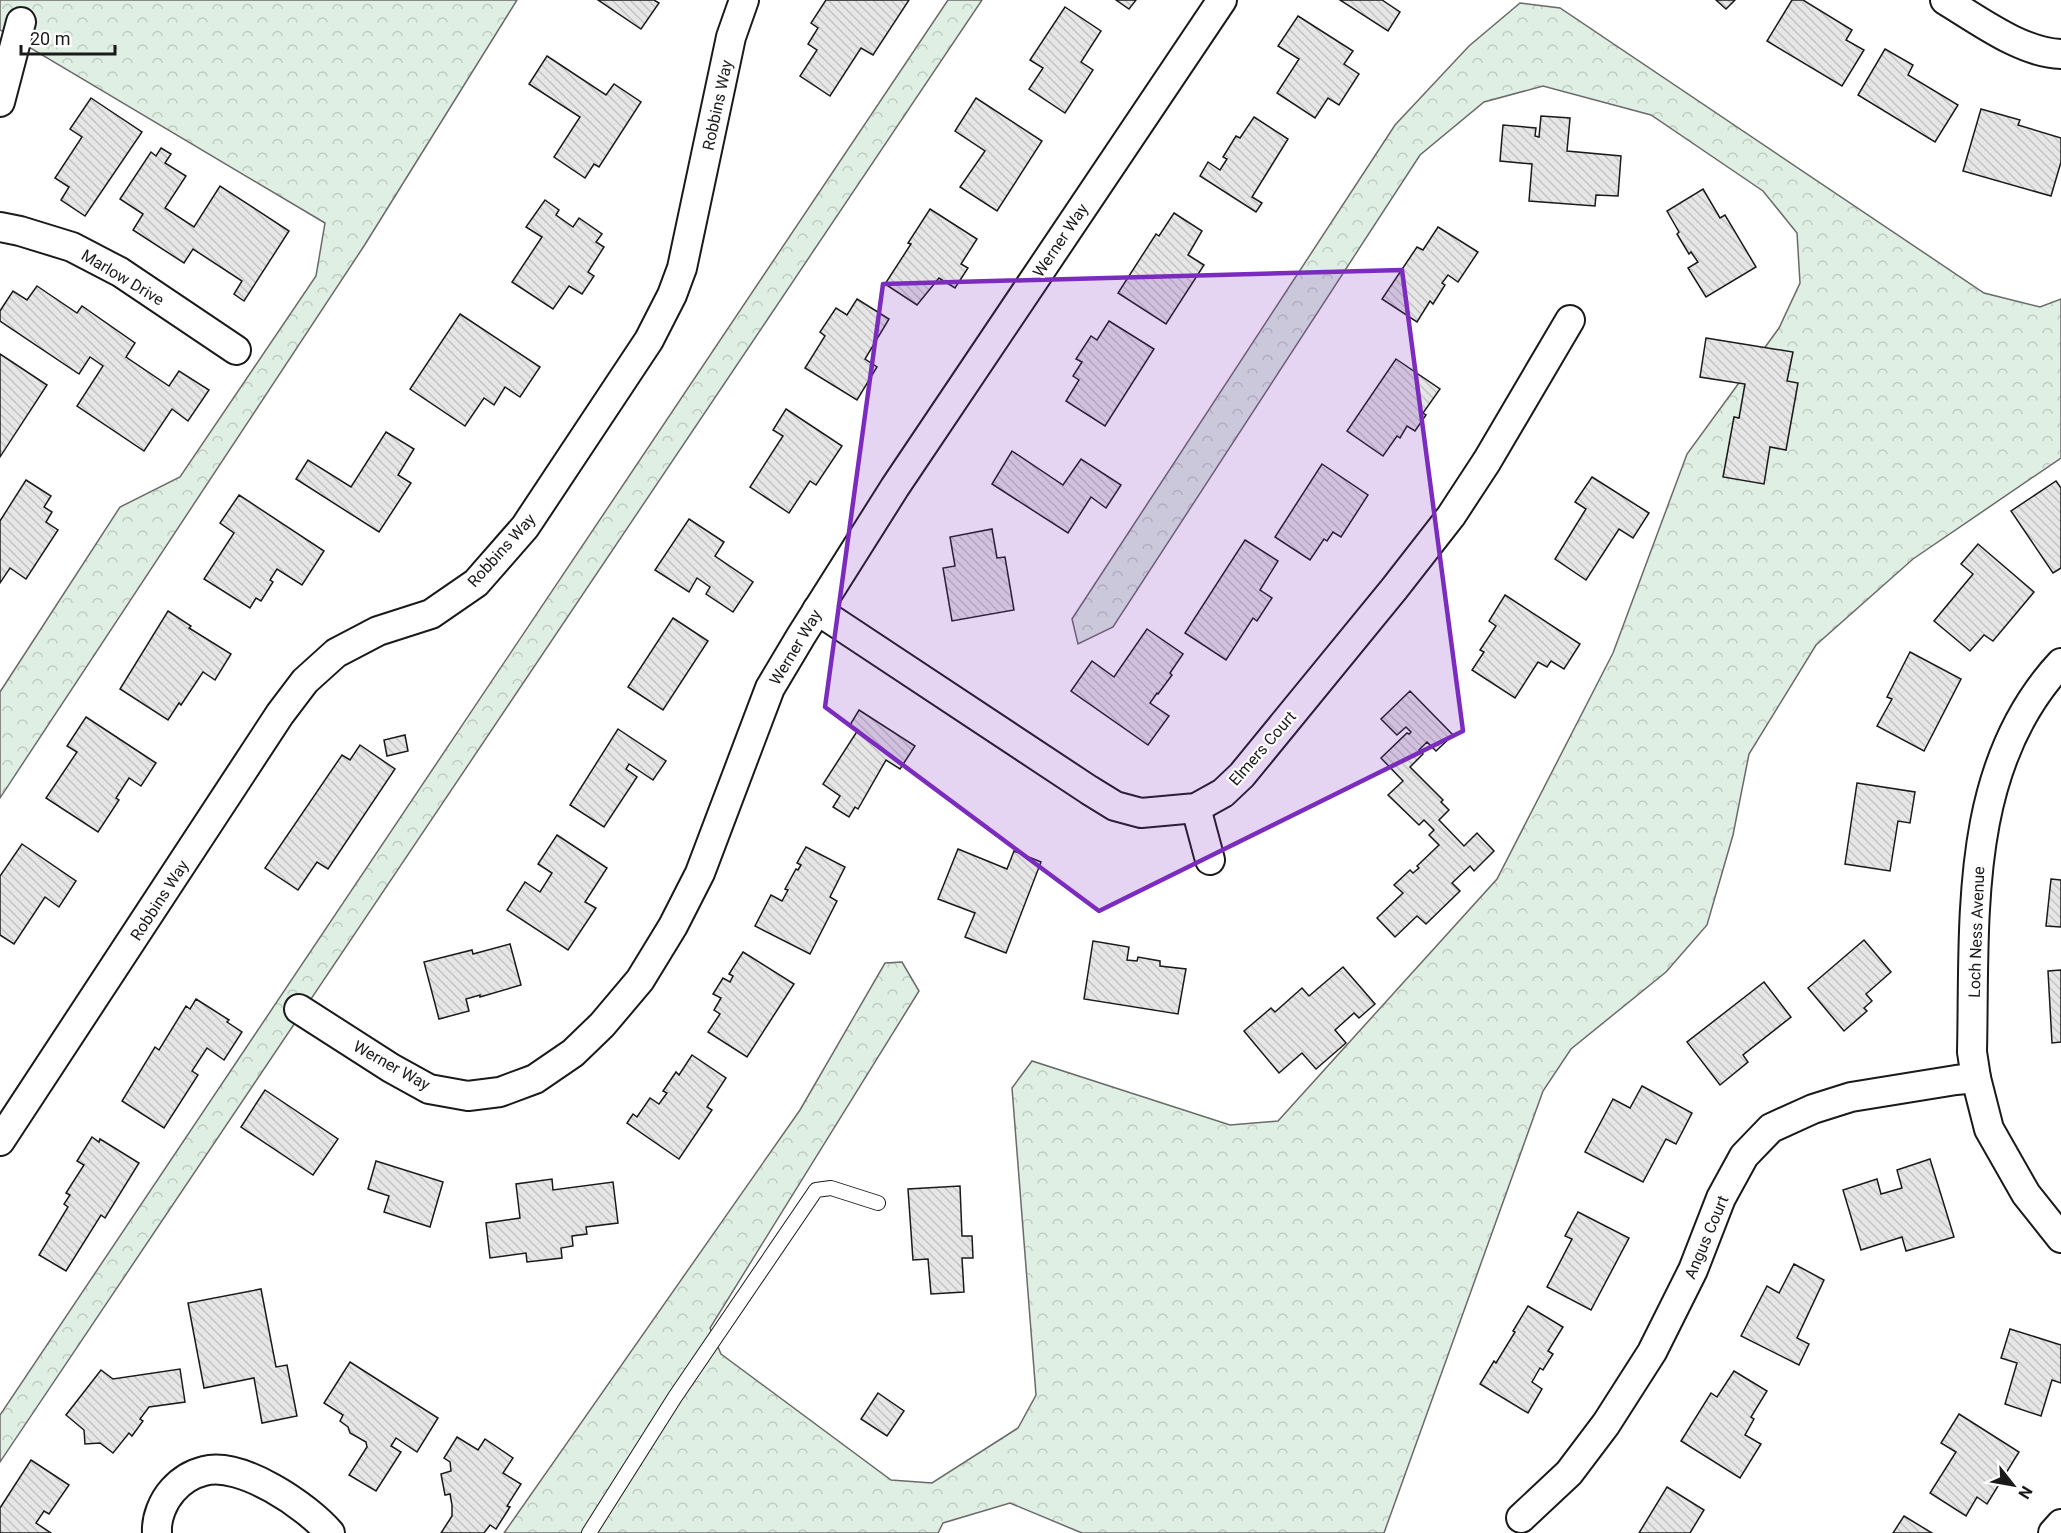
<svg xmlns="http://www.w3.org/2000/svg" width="2061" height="1533" font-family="Roboto,sans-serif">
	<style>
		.forest { fill: url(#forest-crowns); stroke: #6a6a6a; stroke-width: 1.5 }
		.building { fill: url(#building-back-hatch); stroke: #1a1a1a; stroke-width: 1.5 }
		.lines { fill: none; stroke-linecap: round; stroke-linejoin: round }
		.service-casing { stroke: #1a1a1a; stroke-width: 16 }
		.minor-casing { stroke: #1a1a1a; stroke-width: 32 }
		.service { stroke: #fff; stroke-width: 14 }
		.minor { stroke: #fff; stroke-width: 28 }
		.marked { fill: #7b2cbf; fill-opacity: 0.2; stroke: #7b2cbf; stroke-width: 4.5; stroke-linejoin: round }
		.labels { text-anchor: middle; stroke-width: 4.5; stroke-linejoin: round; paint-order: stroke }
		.street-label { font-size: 16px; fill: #1a1a1a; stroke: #fff }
	</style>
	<defs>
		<pattern id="forest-crowns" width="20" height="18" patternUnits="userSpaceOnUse" patternTransform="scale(1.5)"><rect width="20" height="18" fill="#e0efe3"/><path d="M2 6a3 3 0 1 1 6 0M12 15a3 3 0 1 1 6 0" fill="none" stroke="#c0ccc2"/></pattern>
		<pattern id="building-back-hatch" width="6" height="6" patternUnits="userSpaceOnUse" patternTransform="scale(1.5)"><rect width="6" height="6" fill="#e6e6e6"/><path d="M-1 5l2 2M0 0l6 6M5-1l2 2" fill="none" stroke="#c5c5c5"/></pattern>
	</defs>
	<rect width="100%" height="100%" fill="#fff"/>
	<!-- forest -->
	<g class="forest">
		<polygon points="0,0 517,0 364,246 0,798 0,692 120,507 180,477 316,276 325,223 0,30"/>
		<polygon points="948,0 982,0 0,1462 0,1415"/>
		<polygon points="1520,3 1560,8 1984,293 2040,307 2061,299 2061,458 1913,559 1816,645 1749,754 1733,835 1707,925 1666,972 1571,1049 1543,1091 1384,1533 1082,1533 1010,1503 943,1523 938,1533 504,1533 800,1110 885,963 902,962 919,991 710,1328 721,1354 891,1480 932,1483 1018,1428 1036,1395 1012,1088 1032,1061 1230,1125 1278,1121 1497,879 1613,653 1687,454 1779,328 1800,283 1797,233 1763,191 1651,115 1543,86 1484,102 1420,155 1113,627 1078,644 1072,619 1395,125 1469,46"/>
	</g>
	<!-- building -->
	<g class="building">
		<polygon points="598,0 654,0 659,3 641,29"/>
		<polygon points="826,0 909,0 873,55 861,48 830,96 800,76 817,50 808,44 818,28 811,23"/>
		<polygon points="1116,0 1136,0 1129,9"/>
		<polygon points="1340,0 1382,0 1400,12 1388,31"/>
		<polygon points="1716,0 1735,0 1726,9"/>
		<polygon points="1792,0 1803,0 1852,30 1846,40 1864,50 1842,86 1767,41"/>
		<polygon points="1065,7 1101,31 1081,62 1093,70 1065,113 1029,89 1043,68 1030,60"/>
		<polygon points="1298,16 1353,51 1344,64 1359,74 1339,105 1328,98 1315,118 1277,93 1299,59 1278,46"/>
		<polygon points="1885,49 1913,65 1908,75 1958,105 1935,142 1858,95"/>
		<polygon points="547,56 606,95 614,84 641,102 599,167 594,164 585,178 554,157 580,117 529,84"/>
		<polygon points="91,98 142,132 85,216 61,200 69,187 55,178 82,137 70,129"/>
		<polygon points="976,98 1042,141 997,211 960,187 985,151 955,131"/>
		<polygon points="1981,109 2020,120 2018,125 2061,138 2061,162 2051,196 1963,171"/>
		<polygon points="1541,116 1570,118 1567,151 1621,156 1618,196 1596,195 1595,206 1529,201 1532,164 1500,161 1503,125 1536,128 1535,136 1539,137"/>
		<polygon points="1254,117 1288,139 1252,197 1262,203 1256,212 1200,176 1208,162 1220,170 1227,159 1223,157 1236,136 1240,138"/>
		<polygon points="161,148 171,154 165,163 186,176 165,208 194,227 220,186 289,231 244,301 234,294 242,281 193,249 184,263 133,230 143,214 120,199 151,152 156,156"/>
		<polygon points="1703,189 1720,218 1725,215 1756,267 1706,297 1688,268 1698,262 1691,252 1689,254 1677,234 1679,232 1667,211"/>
		<polygon points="545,200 559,210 556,215 573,227 579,218 602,234 596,242 604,247 588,272 594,276 582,294 569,286 553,309 512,282 542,237 526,227"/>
		<polygon points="930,209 977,239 961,264 968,268 955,288 939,278 917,305 885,284 911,244 908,243"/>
		<polygon points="1174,213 1202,231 1188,255 1204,265 1166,324 1118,293 1156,234 1159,236"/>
		<polygon points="1438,227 1478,252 1458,282 1448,275 1442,283 1445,285 1433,304 1430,301 1417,322 1382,299 1417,247 1423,250"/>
		<polygon points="37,286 77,313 82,306 135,343 126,357 169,386 179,371 209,390 188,421 172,409 144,451 77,406 103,366 90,357 79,374 0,321 0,311 13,291 27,300"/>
		<polygon points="857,299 889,319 865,359 877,367 857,400 805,368 825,336 820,332 836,308 847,315"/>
		<polygon points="460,314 540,367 520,397 505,387 494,405 484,398 465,426 410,389"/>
		<polygon points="1109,321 1154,349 1105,426 1066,401 1079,380 1073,376 1082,362 1076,359 1091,336 1097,340"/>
		<polygon points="1706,338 1793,352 1787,381 1798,383 1786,450 1770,447 1764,484 1723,477 1734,417 1739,418 1745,384 1700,377"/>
		<polygon points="0,354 47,385 0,457"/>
		<polygon points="1396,359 1440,389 1423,413 1426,415 1415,431 1407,426 1400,438 1397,436 1383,456 1347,431"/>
		<polygon points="786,409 842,446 816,485 810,481 789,513 750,487 783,436 773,430"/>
		<polygon points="386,432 414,449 398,475 411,483 379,532 296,479 308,460 351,487"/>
		<polygon points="1012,451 1063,485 1081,459 1121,485 1106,508 1091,497 1068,533 992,484"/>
		<polygon points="1322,464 1368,495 1341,537 1333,532 1327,541 1324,539 1310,560 1275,537"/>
		<polygon points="1592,477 1649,513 1633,538 1619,529 1586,580 1555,559 1586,509 1575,502"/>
		<polygon points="26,480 51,496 44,507 52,512 46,522 58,530 26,579 10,568 0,583 0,521"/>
		<polygon points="2056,481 2061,488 2061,568 2053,573 2011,511"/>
		<polygon points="239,495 324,551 302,585 277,569 270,580 273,582 261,601 256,598 250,608 204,579 234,533 220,523"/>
		<polygon points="689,519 724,542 715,556 753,582 733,612 706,594 710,587 697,578 689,592 655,570"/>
		<polygon points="992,529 997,558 1005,557 1014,610 952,621 943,568 955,566 950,537"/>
		<polygon points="1245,540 1278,561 1260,590 1272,598 1257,621 1253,618 1226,660 1185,633"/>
		<polygon points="1978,544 2034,592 1993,641 1984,635 1970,651 1934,621 1973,574 1961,564"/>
		<polygon points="1505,595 1580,644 1564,669 1551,661 1547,667 1538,662 1515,698 1472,670 1484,652 1480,650 1496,626 1489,621"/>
		<polygon points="168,611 191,626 189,628 231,654 215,680 203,672 181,705 179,703 168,720 120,689"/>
		<polygon points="673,618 708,641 663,710 628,687"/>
		<polygon points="1147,629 1183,654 1170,673 1172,675 1158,694 1157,693 1150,703 1169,716 1148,745 1071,691 1092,661 1114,677"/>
		<polygon points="1910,652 1961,679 1924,751 1877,726 1892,699 1887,697"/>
		<polygon points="1410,691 1453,735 1436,751 1427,742 1419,750 1423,754 1410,767 1443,800 1441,802 1449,810 1439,820 1464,846 1477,833 1494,851 1474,871 1470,866 1452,883 1460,891 1426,924 1417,916 1395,937 1377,918 1403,893 1394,885 1410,870 1413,873 1419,868 1417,866 1439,845 1429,835 1434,830 1424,820 1419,825 1388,795 1403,781 1381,758 1407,733 1409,734 1411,732 1406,727 1397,735 1381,719"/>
		<polygon points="859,710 915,746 900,769 886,760 858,809 855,807 849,817 833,807 840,796 823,784 858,730 850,725"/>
		<polygon points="86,717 156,763 141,786 129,778 116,798 119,800 98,832 46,798 77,752 67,746"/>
		<polygon points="618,729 666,761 653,780 629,764 626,769 637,777 604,827 570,805"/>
		<polygon points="405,735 408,751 387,756 384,740"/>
		<polygon points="360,745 395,769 328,869 317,862 298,890 265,868 342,755 350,760"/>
		<polygon points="1857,783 1915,792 1910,823 1898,821 1890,871 1845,864"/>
		<polygon points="557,835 607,868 585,902 596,908 568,950 507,910 525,882 540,892 552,873 538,864"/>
		<polygon points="22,844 76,881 59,907 45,897 14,944 0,935 0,876"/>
		<polygon points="806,847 845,867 830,897 837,901 810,954 755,926 771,895 782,901 788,890 785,889 796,869 798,870 801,865 797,863"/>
		<polygon points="958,849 1007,869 1014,851 1041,862 1006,953 965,937 975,913 938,899"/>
		<polygon points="2051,879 2061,880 2061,927 2046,926"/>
		<polygon points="1864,940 1891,972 1866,994 1872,1001 1864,1008 1867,1011 1844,1031 1808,988"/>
		<polygon points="1093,941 1129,947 1127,960 1137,961 1138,957 1160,961 1160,966 1186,969 1178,1014 1084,999"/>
		<polygon points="510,944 521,985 480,997 480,995 466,999 469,1011 439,1019 424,962 472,950 473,954"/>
		<polygon points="743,952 794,984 747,1057 708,1032 720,1014 714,1010 721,998 713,994 723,978 730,982 733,976 729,974"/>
		<polygon points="1343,967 1375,1004 1359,1018 1354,1013 1335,1030 1346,1043 1316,1069 1302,1053 1279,1073 1244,1031 1271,1008 1275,1012 1302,988 1309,996"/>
		<polygon points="2061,970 2061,1042 2052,1043 2048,971"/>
		<polygon points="1764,982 1791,1017 1743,1055 1748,1062 1720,1085 1687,1042"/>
		<polygon points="196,999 229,1020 227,1022 242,1032 224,1060 207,1048 192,1071 198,1075 164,1128 122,1101 155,1047 159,1050 186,1006 190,1009"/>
		<polygon points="692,1055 726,1078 707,1107 712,1110 679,1159 627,1123 633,1114 637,1117 650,1098 659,1104 667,1093 663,1091 676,1072 679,1075"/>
		<polygon points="1642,1086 1692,1113 1676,1144 1666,1139 1643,1182 1585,1152 1613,1099 1630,1108"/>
		<polygon points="265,1090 338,1139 313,1175 241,1127"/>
		<polygon points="92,1137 99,1142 100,1139 139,1163 105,1218 101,1215 66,1271 39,1255 68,1207 64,1204 70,1195 66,1193 84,1165 77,1161"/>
		<polygon points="1930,1159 1954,1237 1906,1251 1902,1237 1861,1250 1843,1190 1877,1179 1881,1194 1902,1188 1897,1170"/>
		<polygon points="376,1161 443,1182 430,1227 384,1212 389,1196 368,1189"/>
		<polygon points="552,1179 553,1190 613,1182 618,1223 586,1227 587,1234 572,1236 573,1246 561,1248 562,1258 527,1262 526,1253 490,1258 486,1223 520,1218 516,1184"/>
		<polygon points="960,1186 962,1236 972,1236 973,1258 962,1258 964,1292 931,1294 928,1259 913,1260 908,1189"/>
		<polygon points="1578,1212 1629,1238 1591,1310 1547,1287 1572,1239 1565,1236"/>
		<polygon points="1794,1264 1824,1280 1797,1338 1809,1344 1799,1365 1741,1336 1767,1286 1779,1293"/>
		<polygon points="261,1289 276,1367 287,1365 297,1416 262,1423 254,1378 204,1388 188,1303"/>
		<polygon points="1528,1306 1563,1327 1548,1351 1553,1354 1543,1370 1540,1368 1532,1382 1542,1389 1528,1413 1480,1384 1494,1361 1496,1363 1515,1332 1513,1331"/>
		<polygon points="2010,1329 2061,1345 2061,1383 2052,1380 2041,1416 2005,1404 2017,1363 2001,1358"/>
		<polygon points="350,1362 438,1418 417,1452 396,1438 391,1446 401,1452 376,1491 349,1475 367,1447 366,1442 350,1433 348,1427 340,1421 343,1415 324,1403"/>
		<polygon points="180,1369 185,1402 149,1407 140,1419 143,1421 132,1436 129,1433 113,1453 100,1443 85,1444 84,1430 66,1415 101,1370 113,1379"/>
		<polygon points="1734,1371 1767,1391 1751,1417 1754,1419 1745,1435 1761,1444 1740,1478 1681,1441 1711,1393 1717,1397"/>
		<polygon points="878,1393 904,1411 887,1436 861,1419"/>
		<polygon points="1959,1414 2019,1452 1987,1504 1977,1497 1966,1516 1930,1493 1956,1452 1941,1443"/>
		<polygon points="457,1437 478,1450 485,1439 513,1458 503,1473 521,1484 507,1506 510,1507 496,1529 490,1525 484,1533 441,1533 452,1516 452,1505 450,1494 445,1495 441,1474 451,1471 450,1462 444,1458"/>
		<polygon points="31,1460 69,1485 49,1514 44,1511 36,1523 51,1533 0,1533 0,1508"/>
		<polygon points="1667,1487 1704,1510 1690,1533 1639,1533"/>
		<polygon points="1904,1516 1932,1533 1893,1533"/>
	</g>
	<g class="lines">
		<!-- service casing -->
		<g class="service-casing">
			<polyline id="service" points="589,1533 675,1397 816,1190 831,1188 878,1203"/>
		</g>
		<!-- minor casing -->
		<g class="minor-casing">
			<g id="minor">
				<path d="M1945,0C1978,20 2022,53 2061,54"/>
				<polyline points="0,102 21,22"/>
				<polyline points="0,227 20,231 72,247 120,272 236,350"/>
				<polyline points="817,610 1089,790 1115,806 1141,813 1196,808 1223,793 1242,775 1394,589 1451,516 1487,461 1570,320"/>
				<path d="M2061,663C1963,768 1975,919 1972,1052L1976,1078L1989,1129L2026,1194L2061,1238"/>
				<polyline points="1196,808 1210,860"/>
				<polyline points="299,1009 391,1068 429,1089 468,1096 500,1092 535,1079 573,1053 602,1025 640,980 673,926 700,873 770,688 801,636 895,487 1222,0"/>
				<polyline points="0,1141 280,714 305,681 336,653 378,631 431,614 476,583 525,527 649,340 672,295 682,268 731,37 744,0"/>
				<polyline points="1521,1518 1569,1473 1606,1424 1652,1352 1693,1270 1721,1198 1744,1156 1771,1128 1813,1109 1851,1097 1956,1080 1976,1078"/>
				<path d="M157,1533C156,1518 163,1501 173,1490C181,1481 192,1474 204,1471C241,1461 307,1506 330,1533"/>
				<polyline points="2053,1533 2061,1524"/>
			</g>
		</g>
		<!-- service -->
		<use href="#service" class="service"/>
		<!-- minor -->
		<use href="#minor" class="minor"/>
	</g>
	<!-- marked area -->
	<path class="marked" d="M1402,270L1463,731L1099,911L825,707L883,284Z"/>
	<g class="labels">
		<!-- street labels -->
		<g class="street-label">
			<text transform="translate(717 105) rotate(-78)" y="6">Robbins Way</text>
			<text transform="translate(1060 240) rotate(-56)" y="6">Werner Way</text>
			<text transform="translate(123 277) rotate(31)" y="6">Marlow Drive</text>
			<text transform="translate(501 550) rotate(-48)" y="6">Robbins Way</text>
			<text transform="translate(795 647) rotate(-59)" y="6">Werner Way</text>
			<text transform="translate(1262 748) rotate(-49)" y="6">Elmers Court</text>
			<text transform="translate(159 900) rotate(-57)" y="6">Robbins Way</text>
			<text transform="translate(1976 932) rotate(-88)" y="6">Loch Ness Avenue</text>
			<text transform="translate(392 1065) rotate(29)" y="6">Werner Way</text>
			<text transform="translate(1706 1237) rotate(-67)" y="6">Angus Court</text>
		</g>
	</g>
	<!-- north arrow -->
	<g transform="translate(2013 1485) rotate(121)" stroke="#ffffff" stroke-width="4.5" paint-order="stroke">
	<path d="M0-4.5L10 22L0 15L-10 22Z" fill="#1a1a1a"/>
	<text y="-9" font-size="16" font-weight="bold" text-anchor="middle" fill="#1a1a1a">N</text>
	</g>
	<!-- scale -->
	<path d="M21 45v9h94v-9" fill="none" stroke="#1a1a1a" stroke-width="3"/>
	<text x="30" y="45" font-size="18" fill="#1a1a1a" stroke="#ffffff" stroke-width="4.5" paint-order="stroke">20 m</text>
</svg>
